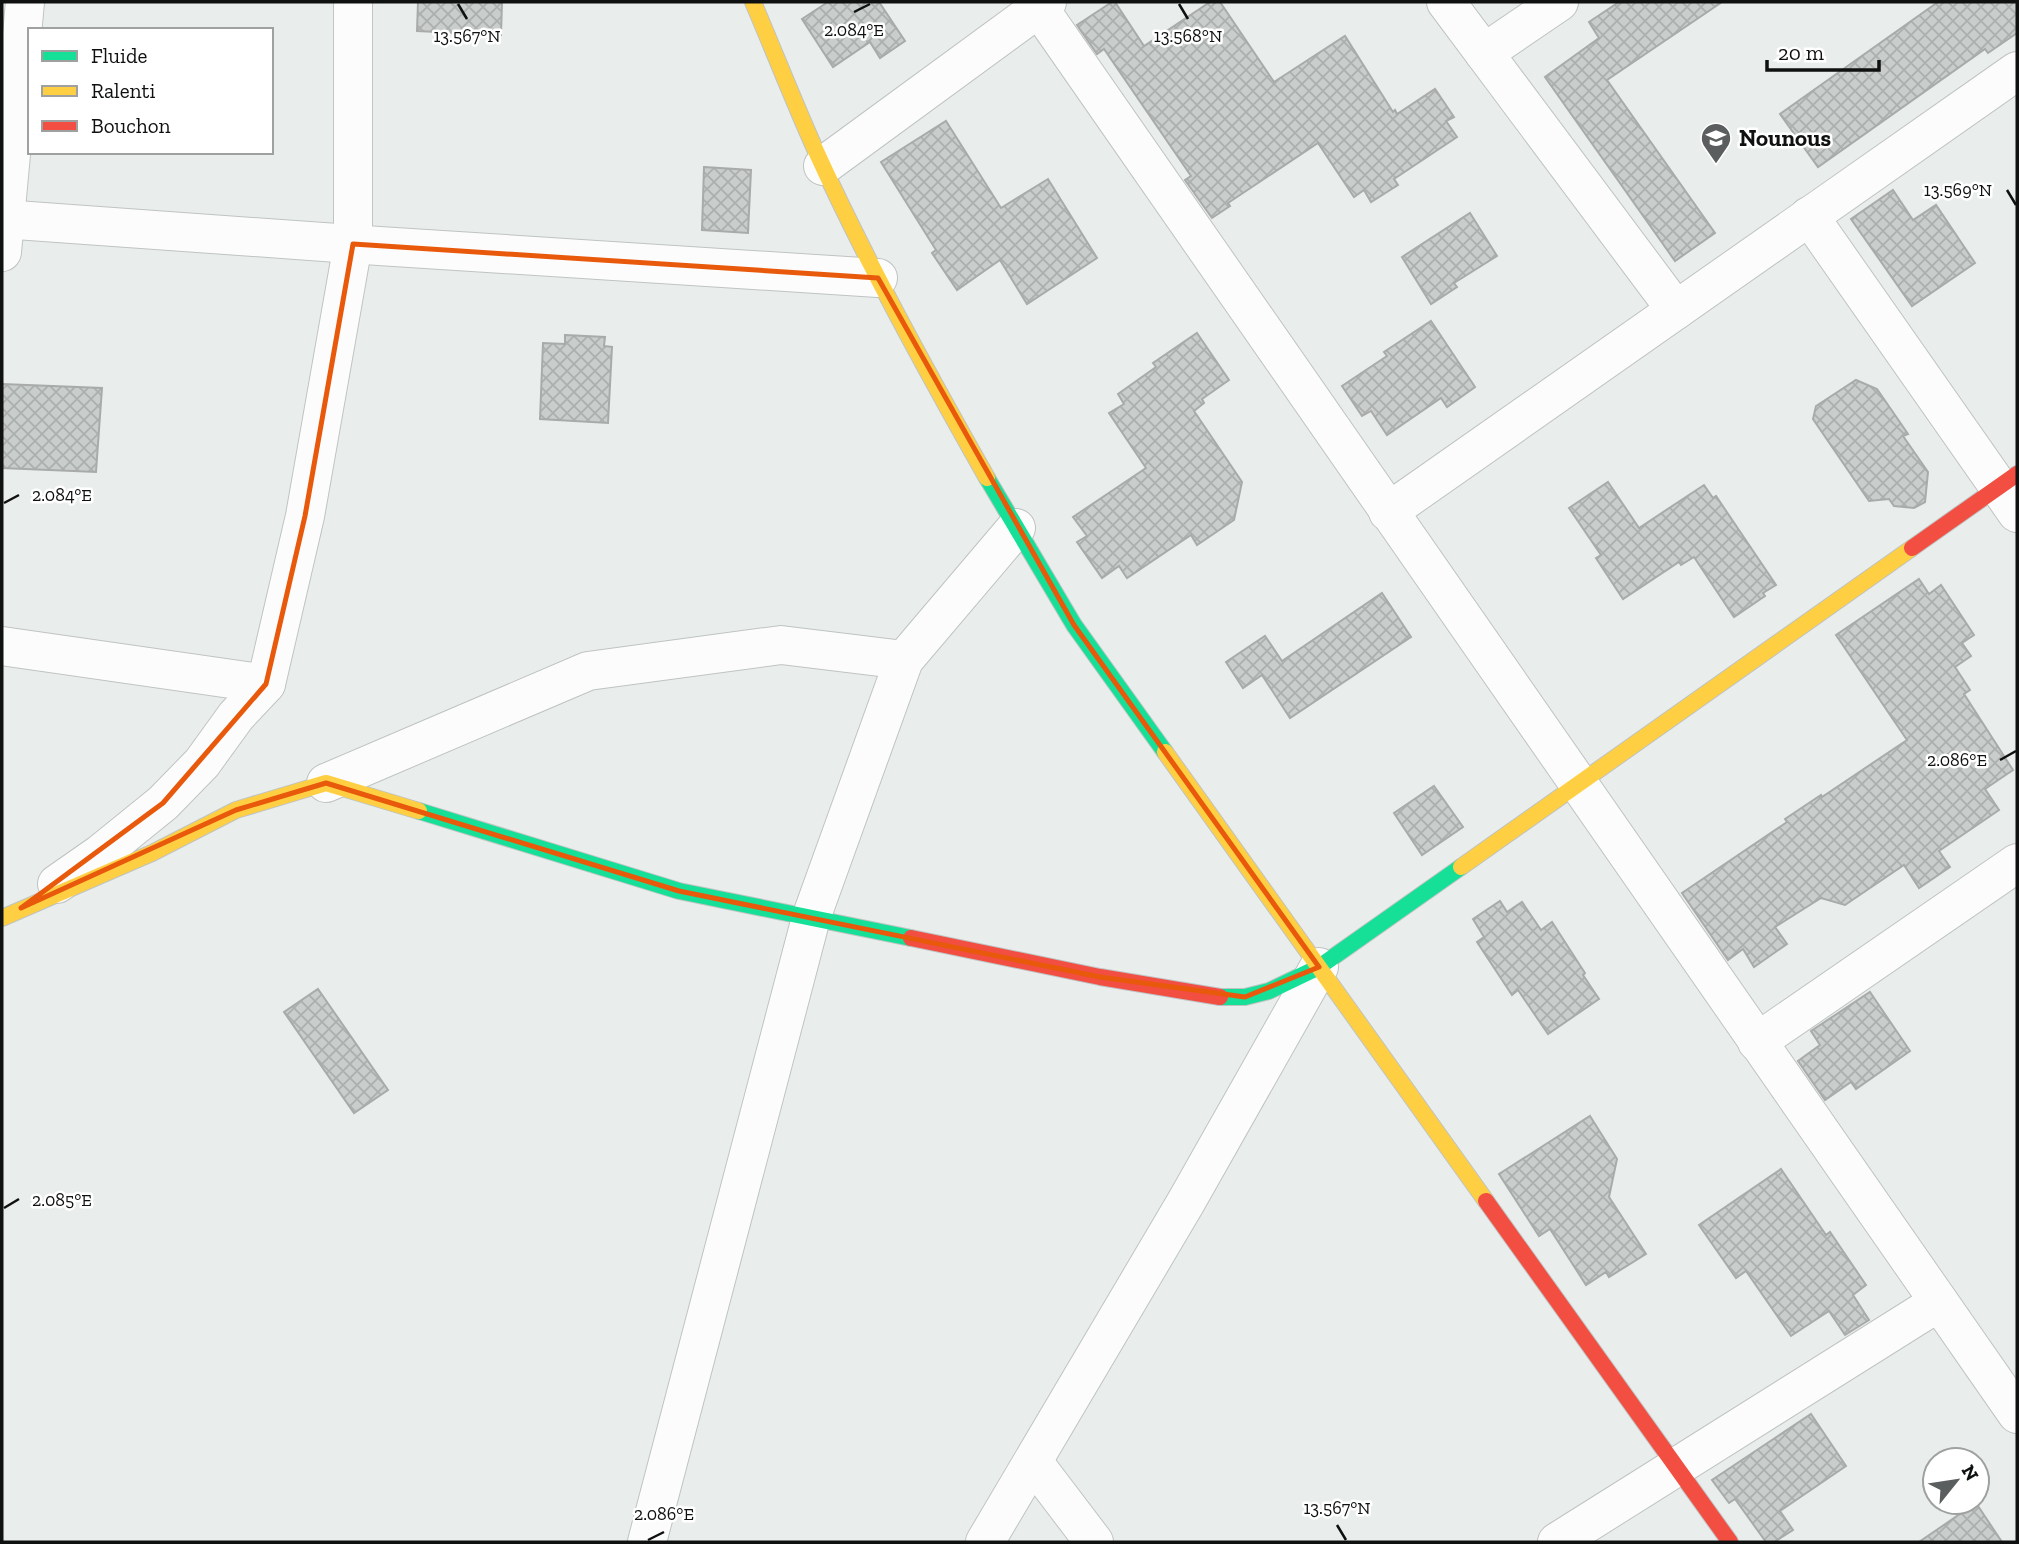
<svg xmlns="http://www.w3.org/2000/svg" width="2019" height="1544" font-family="'Zilla Slab',serif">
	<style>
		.building { fill: url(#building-cross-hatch); stroke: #a8abaa; stroke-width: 2 }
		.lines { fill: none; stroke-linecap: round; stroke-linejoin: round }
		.street-casing { stroke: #bfc3c2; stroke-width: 40 }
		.fast-casing { stroke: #bfc3c2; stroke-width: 18 }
		.slow-casing { stroke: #bfc3c2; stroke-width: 18 }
		.jam-casing { stroke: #bfc3c2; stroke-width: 18 }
		.street { stroke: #fcfcfc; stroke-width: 38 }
		.fast { stroke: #16e098; stroke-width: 16 }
		.slow { stroke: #ffcf43; stroke-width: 16 }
		.jam { stroke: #f24e42; stroke-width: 16 }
		.marked { fill: none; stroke: #e8590c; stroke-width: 5; stroke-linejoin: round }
		.ticks { fill: none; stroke: #0f1111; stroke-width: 2.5 }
		.labels { text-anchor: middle; stroke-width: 5; stroke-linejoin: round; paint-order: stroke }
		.poi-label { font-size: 23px; font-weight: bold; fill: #0f1111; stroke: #fff; text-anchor: start }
		.ticks-label { font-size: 18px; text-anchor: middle; fill: #0f1111; stroke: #fff; stroke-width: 5; stroke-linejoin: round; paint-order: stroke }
	</style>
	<defs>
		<pattern id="building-cross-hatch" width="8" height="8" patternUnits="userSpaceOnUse" patternTransform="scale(1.75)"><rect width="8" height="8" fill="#c9cdcc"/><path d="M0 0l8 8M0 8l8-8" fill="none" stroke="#abafae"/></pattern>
	</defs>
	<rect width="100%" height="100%" fill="#e9eeed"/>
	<!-- building -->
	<g class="building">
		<polygon points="418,2 502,2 501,35 417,31"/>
		<polygon points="828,2 879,2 905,41 880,58 870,42 833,67 802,19"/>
		<polygon points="1112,2 1115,2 1144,46 1210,2 1220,2 1274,82 1345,36 1393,112 1395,110 1397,114 1435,89 1454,117 1446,121 1457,137 1394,179 1398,185 1371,202 1364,190 1354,197 1318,143 1228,203 1230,206 1212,218 1185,180 1191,176 1104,49 1097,54 1077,25"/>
		<polygon points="1619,2 1722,2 1607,80 1715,233 1675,261 1545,77 1599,38 1589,22"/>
		<polygon points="1938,2 2017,2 2017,33 1988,53 1985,49 1818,167 1780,114"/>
		<polygon points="946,121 1001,208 1048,179 1097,258 1027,304 1000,260 957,290 932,253 936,250 881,162"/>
		<polygon points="704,167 751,170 748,233 702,230"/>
		<polygon points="1893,190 1913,220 1936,205 1975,263 1912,306 1851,219"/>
		<polygon points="1470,213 1497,256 1454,283 1457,287 1431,304 1402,257"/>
		<polygon points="1431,321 1475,387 1447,407 1441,398 1387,435 1371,411 1362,416 1342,386 1387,356 1384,352"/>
		<polygon points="1197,333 1229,380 1202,399 1204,403 1194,411 1242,482 1234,520 1197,545 1191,535 1127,578 1119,566 1102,578 1077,542 1087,536 1073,517 1146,468 1109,413 1124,404 1118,394 1156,367 1153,363"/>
		<polygon points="565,335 605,337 604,346 612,347 608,423 540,419 543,343 565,344"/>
		<polygon points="1856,380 1877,389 1908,434 1903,436 1928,472 1925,502 1914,508 1894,506 1889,499 1869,501 1813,419 1816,406"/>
		<polygon points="2,384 102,388 96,472 2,468"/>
		<polygon points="1608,482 1639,528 1704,485 1713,498 1716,496 1776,585 1763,593 1765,596 1734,617 1694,557 1681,565 1679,562 1623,599 1596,558 1601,555 1569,508"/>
		<polygon points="1919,579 1929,594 1941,585 1974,635 1962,643 1971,656 1955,667 1970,690 1964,694 2013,770 1985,789 1999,810 1939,851 1950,867 1919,888 1904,865 1845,905 1821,898 1775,927 1787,944 1754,967 1743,949 1728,960 1682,893 1787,822 1785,819 1821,795 1822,797 1907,740 1836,635"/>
		<polygon points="1382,593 1411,637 1290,718 1262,675 1243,688 1226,662 1265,636 1282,661"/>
		<polygon points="1434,786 1463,827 1422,855 1394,813"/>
		<polygon points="1500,901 1507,912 1522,902 1541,930 1552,922 1585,973 1583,975 1599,999 1548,1034 1518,990 1512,995 1477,942 1484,937 1473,919"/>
		<polygon points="318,989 388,1090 354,1113 284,1012"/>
		<polygon points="1870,992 1910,1051 1856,1089 1851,1082 1825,1100 1798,1061 1820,1045 1811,1031"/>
		<polygon points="1590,1116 1617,1159 1609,1197 1646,1254 1609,1277 1606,1272 1586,1285 1550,1229 1539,1236 1499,1174"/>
		<polygon points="1781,1169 1826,1235 1830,1232 1866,1285 1853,1295 1869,1320 1845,1335 1829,1311 1791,1336 1746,1271 1736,1278 1699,1225"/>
		<polygon points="1811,1414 1846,1466 1780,1511 1793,1530 1774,1542 1766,1542 1735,1499 1729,1503 1712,1480"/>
		<polygon points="1976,1503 2002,1542 1919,1542"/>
	</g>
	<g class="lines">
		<!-- street casing -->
		<g class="street-casing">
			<g id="street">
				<polyline points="1446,2 1676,310"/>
				<polyline points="1039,8 2017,1414"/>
				<polyline points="1484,53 1559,2"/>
				<polyline points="823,166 1047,2"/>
				<polyline points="1809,216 2017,513"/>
				<polyline points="2,219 379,246 878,278"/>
				<polyline points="2,252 25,2"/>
				<polyline points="1388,512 2017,71"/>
				<polyline points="2,646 266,684"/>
				<polyline points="326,783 588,671 781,645 904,660"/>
				<polyline points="57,884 100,854 163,803 202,763 236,716 266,684 305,516 353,244 353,2"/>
				<polyline points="1757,1042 2017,863"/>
				<polyline points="1034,1463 1094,1542"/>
				<polyline points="647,1542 811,918 904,660 1016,528"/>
				<polyline points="985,1542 1186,1202 1319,967"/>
				<polyline points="1557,1542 1939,1302"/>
			</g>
		</g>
		<!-- fast casing -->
		<g class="fast-casing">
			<g id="fast">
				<polyline points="987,478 1074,625 1165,752"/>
				<polyline points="419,811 679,891 911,938"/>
				<polyline points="1220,997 1245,997 1269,991 1319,967 1461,867"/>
			</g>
		</g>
		<!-- slow casing -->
		<g class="slow-casing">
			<g id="slow">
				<path d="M753,2C774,51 793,100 815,149C866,261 926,370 987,478"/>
				<polyline points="1165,752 1486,1201"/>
				<polyline points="1461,867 1912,548"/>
				<polyline points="2,918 152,853 236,810 326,783 419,811"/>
			</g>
		</g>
		<!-- jam casing -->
		<g class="jam-casing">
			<g id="jam">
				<polyline points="1912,548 2017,474"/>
				<polyline points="911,938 1100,977 1220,997"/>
				<polyline points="1486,1201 1730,1542"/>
			</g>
		</g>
		<!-- street -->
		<use href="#street" class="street"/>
		<!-- fast -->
		<use href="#fast" class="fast"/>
		<!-- slow -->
		<use href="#slow" class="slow"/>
		<!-- jam -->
		<use href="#jam" class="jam"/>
	</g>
	<!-- marked area -->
	<path class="marked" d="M353,244L878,278L1074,625L1319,967L1245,997L1100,977L679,891L326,783L236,810L21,908L163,803L266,684L305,516Z"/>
	<!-- ticks -->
	<path class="ticks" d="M458,4L467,19M1179,4L1188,19M854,12L870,4M2007,190L2016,205M4,503L19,495M2000,760L2016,751M4,1208L19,1199M1337,1525L1346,1540M648,1540L664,1532"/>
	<!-- icons -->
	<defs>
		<g id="school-pin" transform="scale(1.575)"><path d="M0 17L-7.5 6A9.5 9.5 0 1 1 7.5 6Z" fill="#5b5e5e" stroke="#fff"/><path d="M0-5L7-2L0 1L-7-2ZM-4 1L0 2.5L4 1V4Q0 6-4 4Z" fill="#fff"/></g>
	</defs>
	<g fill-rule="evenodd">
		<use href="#school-pin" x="1716" y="138"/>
	</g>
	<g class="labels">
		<!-- poi labels -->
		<g class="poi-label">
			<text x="1739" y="146">Nounous</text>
		</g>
	</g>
	<g class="ticks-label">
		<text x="854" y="36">2.084°E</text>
		<text x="467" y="42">13.567°N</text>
		<text x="1188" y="42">13.568°N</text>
		<text x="1958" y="196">13.569°N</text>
		<text x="62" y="501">2.084°E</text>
		<text x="1957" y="766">2.086°E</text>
		<text x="62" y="1206">2.085°E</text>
		<text x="1337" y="1514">13.567°N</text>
		<text x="664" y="1520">2.086°E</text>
	</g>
	<!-- border -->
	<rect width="2019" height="1544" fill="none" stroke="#0f1111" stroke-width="7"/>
	<!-- legend -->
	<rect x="28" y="28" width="245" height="126" fill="#ffffff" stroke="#9fa0a0" stroke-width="2"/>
	<rect x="42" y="51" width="35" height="10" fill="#16e098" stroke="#9fa0a0" stroke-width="2"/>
	<text x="91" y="63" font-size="21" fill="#0f1111">Fluide</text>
	<rect x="42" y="86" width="35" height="10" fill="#ffcf43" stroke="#9fa0a0" stroke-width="2"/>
	<text x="91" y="98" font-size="21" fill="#0f1111">Ralenti</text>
	<rect x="42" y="121" width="35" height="10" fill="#f24e42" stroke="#9fa0a0" stroke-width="2"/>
	<text x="91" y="133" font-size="21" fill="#0f1111">Bouchon</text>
	<!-- north arrow -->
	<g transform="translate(1956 1481) rotate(60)"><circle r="33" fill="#ffffff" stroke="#9fa0a0" stroke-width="2"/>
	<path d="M0-5L12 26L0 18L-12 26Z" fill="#5b5e5e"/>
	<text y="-10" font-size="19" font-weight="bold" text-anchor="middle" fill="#0f1111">N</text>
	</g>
	<!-- scale -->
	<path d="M1767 60v10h112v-10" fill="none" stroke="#0f1111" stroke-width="3.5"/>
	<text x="1778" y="60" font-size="21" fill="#0f1111" stroke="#ffffff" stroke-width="5" paint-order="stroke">20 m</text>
</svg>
